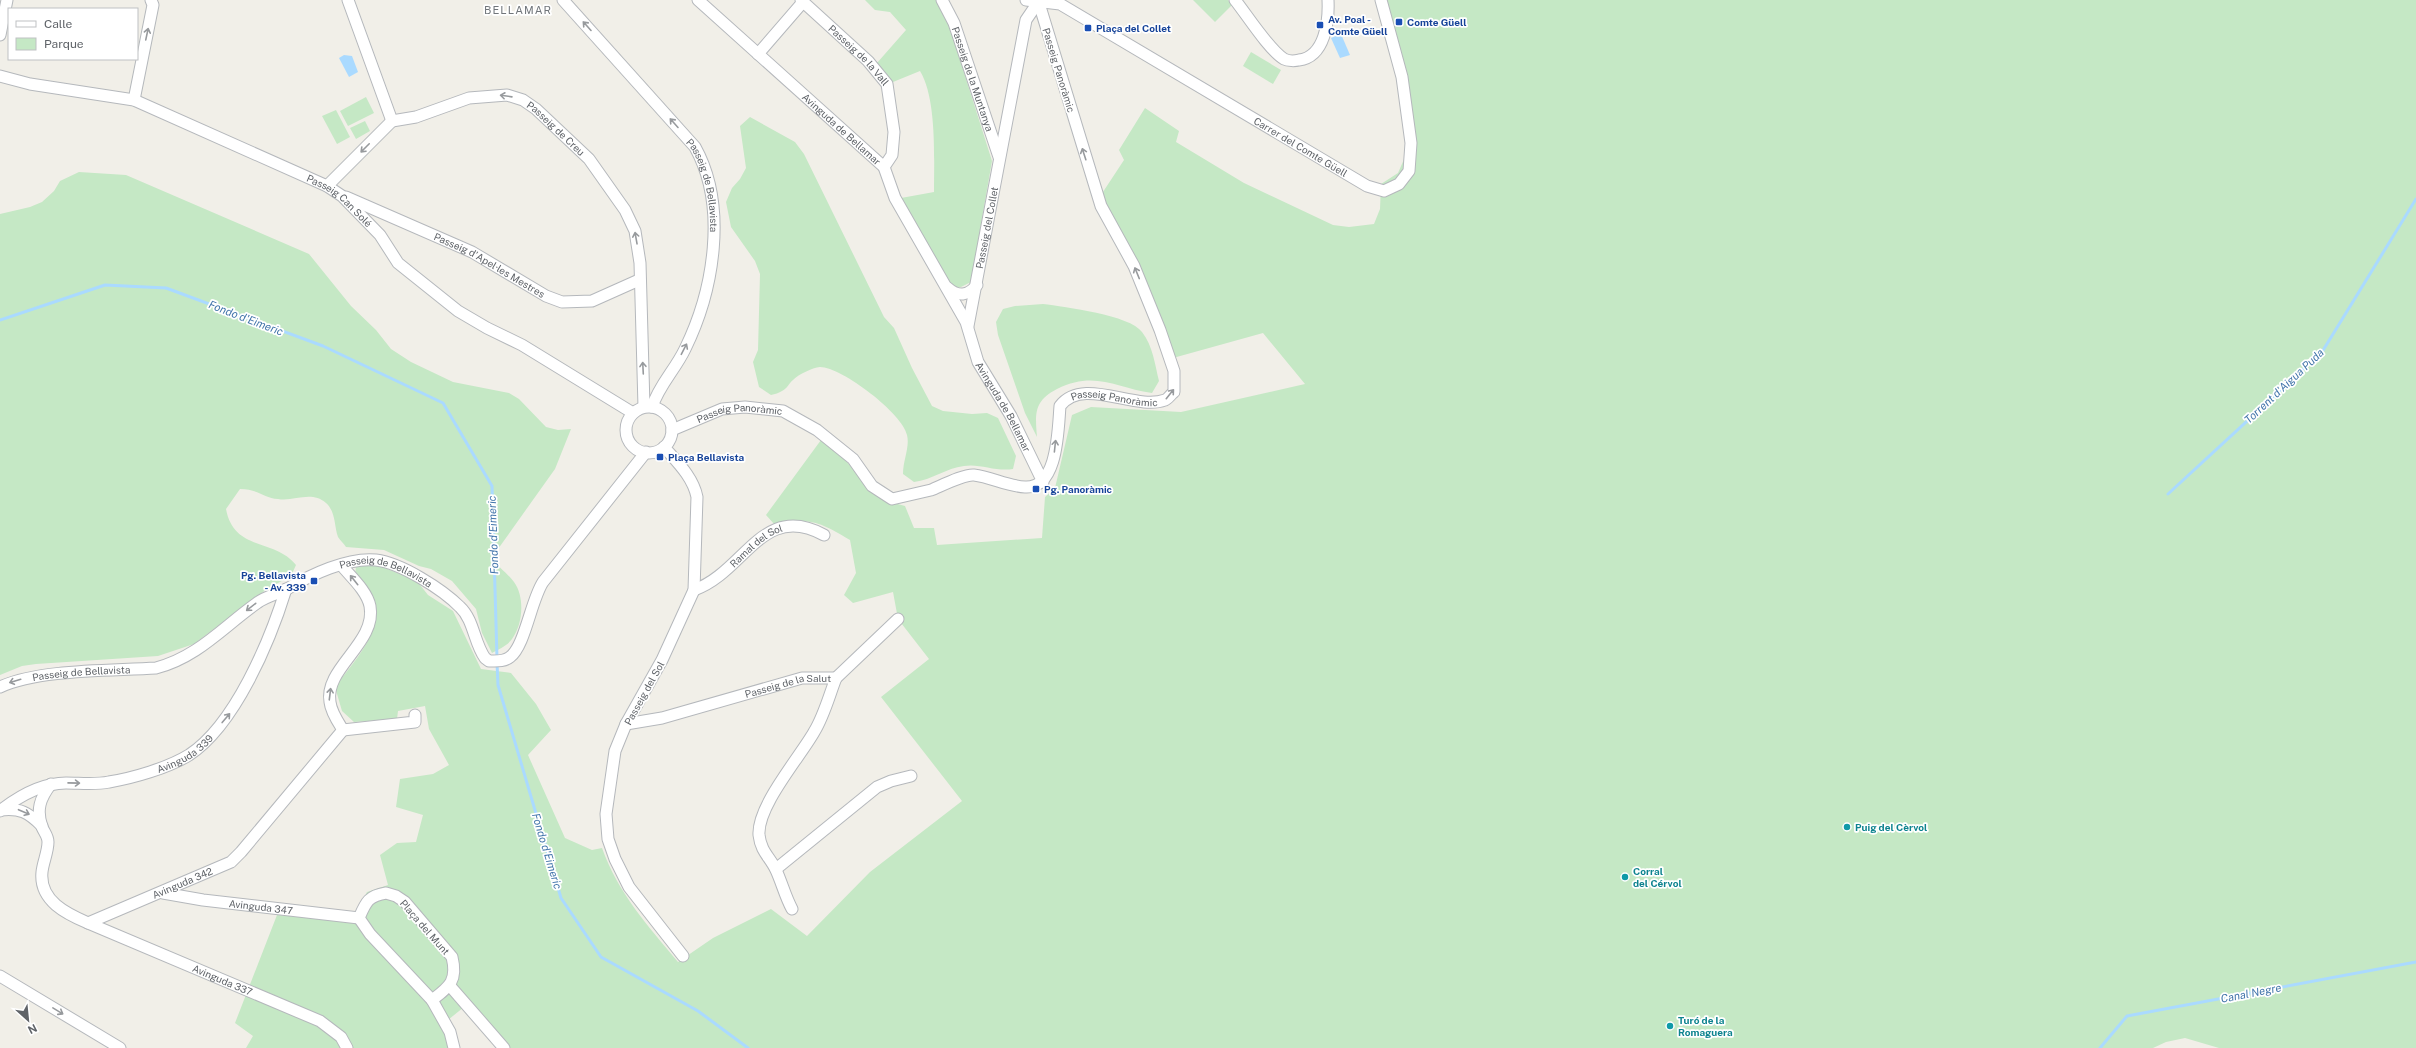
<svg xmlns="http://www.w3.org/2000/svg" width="2416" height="1048" font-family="'Public Sans',sans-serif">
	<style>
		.green { fill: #c5e8c5 }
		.water { fill: #aadaff }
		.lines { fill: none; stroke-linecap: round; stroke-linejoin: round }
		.stream { stroke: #aadaff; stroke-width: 3 }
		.street-casing { stroke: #b5b8bc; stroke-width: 13 }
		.street { stroke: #fff; stroke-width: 11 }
		.oneway { stroke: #979a9d }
		.transit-dot { fill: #1a4fb4; stroke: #fff; stroke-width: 1.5 }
		.culture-dot { fill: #0f9aa8; stroke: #fff; stroke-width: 1.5 }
		.labels { text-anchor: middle; stroke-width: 3.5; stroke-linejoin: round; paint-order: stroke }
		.transit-label { font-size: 10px; font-weight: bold; fill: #164399; stroke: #fff; text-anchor: start }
		.street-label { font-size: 10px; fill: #5f6368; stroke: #fff }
		.culture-label { font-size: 10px; font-weight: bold; fill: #0d838f; stroke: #fff; text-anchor: start }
		.neighbourhood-label { font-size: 11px; letter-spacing: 1px; fill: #70757a; stroke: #fff }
		.water-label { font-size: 11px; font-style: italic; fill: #4174aa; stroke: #fff }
	</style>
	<rect width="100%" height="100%" fill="#f1efe8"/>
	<!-- green -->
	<g class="green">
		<path d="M865,0H937L950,28L992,161L971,282L957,289L951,285L901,198L934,192C934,158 937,99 920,71L893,82L877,63L906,30L890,12L875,10Z"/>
		<polygon points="1193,0 1228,0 1232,5 1215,22"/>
		<path d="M1383,0H2416V1048H2219L2185,1038L2166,1042L2153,1048H509L469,1003L443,1024L448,1048H246L253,1036L235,1023L277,915L352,921L367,892L388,885L380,855L397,843L416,842L423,815L396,807L400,779L433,774L449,765L429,729L425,706L398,711L397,719L354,722L342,711L335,687C361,653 400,613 355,575L356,567L375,564L417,581L428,595L453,611L481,669L511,673L536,704L551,730L528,755L565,838L592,850L602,848C618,893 648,926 678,962L713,938L771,909L807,936L870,872L962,801L881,697L929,659L898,619L893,592L853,603L844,595L856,573L850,540C819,522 811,517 775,525L766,515L821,440C829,446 838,452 845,460C865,481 875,499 905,506L914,528H934L937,545L1042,538L1045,497L1055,488L1072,415L1091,407L1181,412L1305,384L1263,333L1173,358L1099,198L1124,160L1119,150L1145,108L1179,131L1176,142L1244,183L1333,225L1349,227L1374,224L1380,209L1381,184L1398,173L1405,157L1409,99Z"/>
		<polygon points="1251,52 1281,70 1273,84 1243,66"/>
		<polygon points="366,97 374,113 348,126 340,111"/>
		<polygon points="336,110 350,137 337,144 322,116"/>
		<path d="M750,117L795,142L804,154L884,317L894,328L912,368L932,406L943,411L972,414L987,413L998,418L1016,456L1013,469C996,472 979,463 964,466C946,468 932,480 914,482L903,474C903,460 910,447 907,435C903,414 842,367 820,367C812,368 799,374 793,380C789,383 787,389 782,391C779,393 775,394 771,395L759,387L753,362L758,350L760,274L755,261L731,227L726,202L732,188L740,179L746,168L740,126Z"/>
		<polygon points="365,121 370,131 356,139 350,128"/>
		<path d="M79,172L126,175L309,254L351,306L376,330L391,349L411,362L453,382L509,393L519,399L546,427L558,430L571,429L555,469L493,556C498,569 506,571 514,582C525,597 523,624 512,639C507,646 499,649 492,653L482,633L476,609L452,581L431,569L419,566L384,550L346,547C344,544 340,540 338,537C334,526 336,512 326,503C311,490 294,502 278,499C264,498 258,489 240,489L226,509C234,552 275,538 296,565L291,576L267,589L194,644L158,656L36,664L22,666L0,675V214L30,207L42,202L54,191L60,181Z"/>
		<path d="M1043,304C1065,307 1130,315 1142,332C1153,346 1155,365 1159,381L1152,393C1116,388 1095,370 1057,389C1034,401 1035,413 1037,437L1025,413L998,335L996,322L1003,309L1015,306Z"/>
	</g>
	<!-- water -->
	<g class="water">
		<polygon points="1341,34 1350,55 1340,58 1331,38"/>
		<polygon points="344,55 352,56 358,72 349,77 339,58"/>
	</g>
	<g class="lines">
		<!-- stream -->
		<g class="stream">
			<polyline points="0,320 105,285 166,288 323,346 443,403 492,486 497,658"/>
			<polyline points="2168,494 2322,352 2416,199"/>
			<polyline points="497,663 498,685 561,898 601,957 698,1011 748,1048"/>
			<polyline points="2100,1048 2127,1016 2416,962"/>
		</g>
		<!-- street casing -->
		<g class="street-casing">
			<g id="street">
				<polyline points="348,0 392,121"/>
				<path id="s1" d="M563,0L695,147C728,206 714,290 685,349C675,370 659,385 652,407"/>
				<path id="s2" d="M698,0L884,167L895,198L966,322L978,362L1011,416L1043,482"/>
				<path id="s3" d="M801,0L868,61L887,84L894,132L892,155L884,167"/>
				<path id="s4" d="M942,0L954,23L999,157"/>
				<path id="s5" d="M1026,0L1060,4L1367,186L1384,191L1399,184L1409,171L1411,143L1402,77L1381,0"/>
				<path d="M1235,0C1247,15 1269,50 1284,59C1288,61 1295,61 1299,60C1325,57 1329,21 1328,0"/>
				<polyline points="0,35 7,0"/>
				<polyline points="758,54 803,2"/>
				<path id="s6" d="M0,76L30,84L134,100L327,186L342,196L380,235L398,263L458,311L487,328L522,345L633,413"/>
				<polyline points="134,100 153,5 151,0"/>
				<path id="s7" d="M392,121L416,117L469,98L507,95L523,100L536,109L589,159L625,210L635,231L640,263L644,407"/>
				<polyline points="327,186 392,121"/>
				<path id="s8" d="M346,197L472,252L546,296L562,302L592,301L639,280"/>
				<path d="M948,288C958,297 968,296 977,285"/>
				<path id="s9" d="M968,326L1026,20L1039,1"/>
				<circle cx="649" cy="430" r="23"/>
				<path id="s10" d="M672,430L722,409L745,407L783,411L817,430L853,459L872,486L892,499C905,496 918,493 931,490C941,486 964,474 974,475C991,477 1007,486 1025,487C1058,489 1058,430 1060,406C1083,376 1135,411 1165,400C1168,399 1171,394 1174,392V371L1160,330L1134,266L1101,206L1038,0"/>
				<path d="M664,447C677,462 693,477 697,497L694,590L662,660L626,724L615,751L606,814L608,839L615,859L629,887L683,956"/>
				<path d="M342,566C351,577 367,591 370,606C377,643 324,668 330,702C331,712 338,722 343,730"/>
				<path id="s11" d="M694,590C745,572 762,501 824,535"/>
				<polyline points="836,678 898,619"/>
				<path id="s12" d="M0,687C39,669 111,671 156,668C198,657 223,627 257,603C266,596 278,594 287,589C310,575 348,557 376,560C401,563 442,589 460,607C474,620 474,643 485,658L489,661C496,661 504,662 510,657C525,646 531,600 543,582L646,452"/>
				<path id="s13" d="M626,724L662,718L802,678H836C829,696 824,716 814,732C800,757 757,806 759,835C761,852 770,857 776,870C782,883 785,896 792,909"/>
				<polyline points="343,730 415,722 415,715"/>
				<path id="s14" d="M51,784C40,798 36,810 42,827C44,832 48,836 48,842C48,852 43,862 42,872C39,901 67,914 88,923L231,862L241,852L343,730"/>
				<path d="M1,810C20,808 28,812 42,826"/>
				<path id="s15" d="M0,811C19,796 41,783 66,783C80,783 95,785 109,782C133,778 168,768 189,755C235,725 270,641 286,589"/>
				<polyline points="776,869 877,787 891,781 911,776"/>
				<path id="s16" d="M163,893L203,900L359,918"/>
				<path d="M386,893L396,896L405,902L452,957C458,981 449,987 432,1000L370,934L359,918C366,902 368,896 386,893Z"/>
				<path id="s17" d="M88,923L320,1021L341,1037L347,1048"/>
				<polyline points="0,976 120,1048"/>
				<polyline points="450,986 504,1048"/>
				<polyline points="432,1000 450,1032 454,1048"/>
			</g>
		</g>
		<!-- street -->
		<use href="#street" class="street"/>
	</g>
	<!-- one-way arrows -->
	<defs><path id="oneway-shaft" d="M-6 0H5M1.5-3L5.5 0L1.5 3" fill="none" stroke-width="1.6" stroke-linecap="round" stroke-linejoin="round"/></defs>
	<g class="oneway">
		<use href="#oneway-shaft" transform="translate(587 26) rotate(-132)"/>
		<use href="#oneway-shaft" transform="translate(147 34) rotate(-78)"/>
		<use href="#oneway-shaft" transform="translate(506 96) rotate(-172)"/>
		<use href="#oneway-shaft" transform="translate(674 123) rotate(-132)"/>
		<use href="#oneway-shaft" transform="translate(365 148) rotate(135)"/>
		<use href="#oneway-shaft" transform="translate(1084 154) rotate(-108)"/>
		<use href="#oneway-shaft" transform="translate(636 238) rotate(-100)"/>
		<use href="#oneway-shaft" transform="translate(1137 273) rotate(-112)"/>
		<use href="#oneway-shaft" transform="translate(684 349) rotate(-63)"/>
		<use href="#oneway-shaft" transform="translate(643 368) rotate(-93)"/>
		<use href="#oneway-shaft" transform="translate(1170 394) rotate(-51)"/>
		<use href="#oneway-shaft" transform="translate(1055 446) rotate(-84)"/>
		<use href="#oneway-shaft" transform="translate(354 580) rotate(-129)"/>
		<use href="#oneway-shaft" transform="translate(251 607) rotate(142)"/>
		<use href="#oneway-shaft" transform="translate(15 681) rotate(163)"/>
		<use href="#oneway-shaft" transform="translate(330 694) rotate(-83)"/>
		<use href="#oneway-shaft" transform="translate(226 718) rotate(-50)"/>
		<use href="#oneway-shaft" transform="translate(74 783) rotate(1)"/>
		<use href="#oneway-shaft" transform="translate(24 812) rotate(23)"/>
		<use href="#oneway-shaft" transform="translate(58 1011) rotate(31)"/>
	</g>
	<!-- markers -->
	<g class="transit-dot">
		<rect x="1395" y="18" width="8" height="8" rx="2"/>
		<rect x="1316" y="21" width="8" height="8" rx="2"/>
		<rect x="1084" y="24" width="8" height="8" rx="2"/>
		<rect x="656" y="453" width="8" height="8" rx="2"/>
		<rect x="1032" y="485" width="8" height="8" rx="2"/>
		<rect x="310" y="577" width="8" height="8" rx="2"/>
	</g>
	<g class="culture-dot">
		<circle cx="1847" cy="827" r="4"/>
		<circle cx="1625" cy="877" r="4"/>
		<circle cx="1670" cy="1026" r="4"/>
	</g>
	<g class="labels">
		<!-- transit labels -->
		<g class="transit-label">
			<text x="1328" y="23">Av. Poal -<tspan x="1328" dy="12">Comte Güell</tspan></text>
			<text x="1407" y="26">Comte Güell</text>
			<text x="1096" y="32">Plaça del Collet</text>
			<text x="668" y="461">Plaça Bellavista</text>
			<text x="1044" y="493">Pg. Panoràmic</text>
			<text x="306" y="579" text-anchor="end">Pg. Bellavista<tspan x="306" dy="12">- Av. 339</tspan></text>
		</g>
		<!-- street labels -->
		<g class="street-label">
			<text dy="4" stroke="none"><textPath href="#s3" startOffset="80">Passeig de la Vall</textPath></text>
			<text transform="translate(1059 70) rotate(73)" y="4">Passeig Panoràmic</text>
			<text dy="4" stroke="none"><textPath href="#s4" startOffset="85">Passeig de la Muntanya</textPath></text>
			<text dy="4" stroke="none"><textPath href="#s7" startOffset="179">Passeig de Creu</textPath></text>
			<text dy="4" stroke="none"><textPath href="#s2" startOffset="193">Avinguda de Bellamar</textPath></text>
			<text dy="4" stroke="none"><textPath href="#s5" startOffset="314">Carrer del Comte Güell</textPath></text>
			<text dy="4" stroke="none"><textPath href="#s1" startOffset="237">Passeig de Bellavista</textPath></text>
			<text dy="4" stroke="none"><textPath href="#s6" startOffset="366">Passeig Can Solé</textPath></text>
			<text dy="4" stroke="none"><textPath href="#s9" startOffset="100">Passeig del Collet</textPath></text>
			<text dy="4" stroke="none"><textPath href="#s8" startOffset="159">Passeig d'Apel·les Mestres</textPath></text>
			<text dy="4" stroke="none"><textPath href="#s10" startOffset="551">Passeig Panoràmic</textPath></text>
			<text dy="4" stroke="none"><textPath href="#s2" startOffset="519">Avinguda de Bellamar</textPath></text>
			<text dy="4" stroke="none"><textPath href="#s10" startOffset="71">Passeig Panoràmic</textPath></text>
			<text dy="4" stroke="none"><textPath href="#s11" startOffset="77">Ramal del Sol</textPath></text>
			<text dy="4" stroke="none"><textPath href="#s12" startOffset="419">Passeig de Bellavista</textPath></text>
			<text dy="4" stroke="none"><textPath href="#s12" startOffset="83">Passeig de Bellavista</textPath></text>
			<text dy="4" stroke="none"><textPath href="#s13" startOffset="167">Passeig de la Salut</textPath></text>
			<text transform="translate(644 693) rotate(-61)" y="4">Passeig del Sol</text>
			<text dy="4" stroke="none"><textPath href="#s15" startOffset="198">Avinguda 339</textPath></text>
			<text dy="4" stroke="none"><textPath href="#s14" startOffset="270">Avinguda 342</textPath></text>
			<text dy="4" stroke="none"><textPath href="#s16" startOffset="99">Avinguda 347</textPath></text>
			<text transform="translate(425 927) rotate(49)" y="4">Plaça del Munt</text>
			<text dy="4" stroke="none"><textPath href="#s17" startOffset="146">Avinguda 337</textPath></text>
		</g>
		<!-- culture labels -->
		<g class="culture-label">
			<text x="1855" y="831">Puig del Cèrvol</text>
			<text x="1633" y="875">Corral<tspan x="1633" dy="12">del Cérvol</tspan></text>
			<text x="1678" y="1024">Turó de la<tspan x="1678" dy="12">Romaguera</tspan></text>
		</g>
		<!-- neighbourhood labels -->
		<g class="neighbourhood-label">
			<text x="518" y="14">BELLAMAR</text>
		</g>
		<!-- water labels -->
		<g class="water-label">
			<text transform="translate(246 318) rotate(21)" y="4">Fondo d'Eimeric</text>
			<text transform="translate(2284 386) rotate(-43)" y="4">Torrent d'Aigua Puda</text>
			<text transform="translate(493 535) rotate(-92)" y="4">Fondo d'Eimeric</text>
			<text transform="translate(547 851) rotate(73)" y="4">Fondo d'Eimeric</text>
			<text transform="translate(2251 993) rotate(-11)" y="4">Canal Negre</text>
		</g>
	</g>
	<!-- legend -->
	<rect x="8" y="8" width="130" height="52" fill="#ffffff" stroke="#bfc1c3"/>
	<rect x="16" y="21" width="20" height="6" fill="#ffffff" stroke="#bfc1c3"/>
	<text x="44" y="28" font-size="12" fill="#5f6368">Calle</text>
	<rect x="16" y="38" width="20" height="12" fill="#c5e8c5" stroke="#bfc1c3"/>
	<text x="44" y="48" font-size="12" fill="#5f6368">Parque</text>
	<!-- north arrow -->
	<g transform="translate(28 1020) rotate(153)" stroke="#ffffff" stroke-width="3" paint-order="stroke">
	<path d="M0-3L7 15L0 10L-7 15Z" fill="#5f6368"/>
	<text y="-6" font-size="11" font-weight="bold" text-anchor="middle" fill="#5f6368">N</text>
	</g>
</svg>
